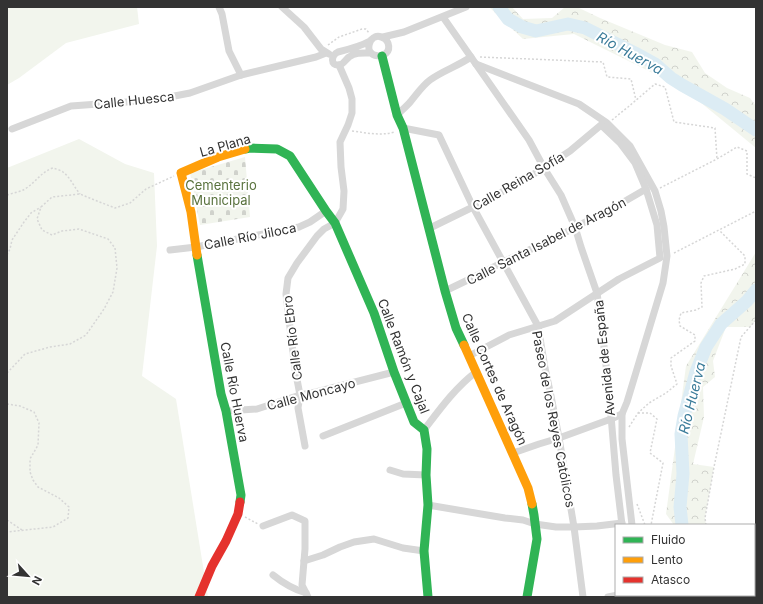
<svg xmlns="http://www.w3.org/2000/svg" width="763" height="604" font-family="Inter,sans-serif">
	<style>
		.grass { fill: #f2f5ed }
		.forest { fill: url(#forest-crowns) }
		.cemetery { fill: url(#cemetery-stones) }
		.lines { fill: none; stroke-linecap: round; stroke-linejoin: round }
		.river { stroke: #dcecf4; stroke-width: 13 }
		.path { stroke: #d6d6d6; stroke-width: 1.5; stroke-dasharray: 2 2; stroke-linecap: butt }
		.street { stroke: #d7d7d7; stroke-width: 7 }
		.fast { stroke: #30b455; stroke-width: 9 }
		.slow { stroke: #ff9f0a; stroke-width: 9 }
		.jam { stroke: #e5322d; stroke-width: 9 }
		.labels { text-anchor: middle; stroke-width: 4; stroke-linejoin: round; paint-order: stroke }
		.street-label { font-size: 13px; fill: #333; stroke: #fff }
		.park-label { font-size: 13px; fill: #59723d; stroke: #fff }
		.water-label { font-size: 14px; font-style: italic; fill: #3b7c9a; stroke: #fff }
	</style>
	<defs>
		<pattern id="forest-crowns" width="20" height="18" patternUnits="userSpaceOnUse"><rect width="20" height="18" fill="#f2f5ed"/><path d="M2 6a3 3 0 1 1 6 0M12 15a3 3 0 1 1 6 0" fill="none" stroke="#d0d2cc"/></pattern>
		<pattern id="cemetery-stones" width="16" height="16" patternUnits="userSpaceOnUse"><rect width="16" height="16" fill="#f2f5ed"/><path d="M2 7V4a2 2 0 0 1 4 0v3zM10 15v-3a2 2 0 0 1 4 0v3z" fill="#d0d2cc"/></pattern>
	</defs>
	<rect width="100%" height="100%" fill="#fff"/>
	<!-- grass -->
	<g class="grass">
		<polygon points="7,7 137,7 139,24 66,43 19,78 7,85"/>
		<polygon points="79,139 125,164 154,173 157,246 142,376 176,399 208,597 7,597 7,168"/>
	</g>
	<!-- forest -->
	<g class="forest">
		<polygon points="489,7 512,7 523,19 552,18 565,7 577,7 600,18 665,45 692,52 705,73 727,88 750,98 756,106 756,148 683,88 574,34 523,39"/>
		<polygon points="756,252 756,320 750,327 726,327 713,361 715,377 703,387 704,417 693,464 714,467 705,518 706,525 674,525 666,514 686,366"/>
	</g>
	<!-- cemetery -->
	<polygon class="cemetery" points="245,157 250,217 200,225 190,173"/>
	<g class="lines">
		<!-- river -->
		<g class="river">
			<polyline points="499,7 508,19 522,27 536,31 568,24 585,28 635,53 655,64 671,78 682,85 725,109 756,130"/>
			<polyline points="682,525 680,507 683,474 681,434 684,416 696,372 706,347 721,324 747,301 756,290"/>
			<polyline points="754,582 756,581"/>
		</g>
		<!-- path -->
		<g class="path">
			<polyline points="328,45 339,37 362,29 366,29 369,33"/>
			<polyline points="480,57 603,62 607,77 631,79 636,100"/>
			<polyline points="612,120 628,107 655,84 665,87 674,122 715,128 717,159"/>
			<path d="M352,131C368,133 380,136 395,132"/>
			<polyline points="660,188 717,159 737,147 747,151 747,174 756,178"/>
			<path d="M7,195C13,193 20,192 25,189C36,182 41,172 53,168C56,169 60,170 63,172C70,177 74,187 80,194"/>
			<polyline points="674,253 756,211"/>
			<polyline points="7,255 10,249 12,240 24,222 31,213 41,207"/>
			<polyline points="7,373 25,354 50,347 70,344 86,335 104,309 113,292 117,268 115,248 108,239 79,229 62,231 52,235 42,230 37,219 41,207 52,197 80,194 92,199 115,208 130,203 146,189 174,176"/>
			<polyline points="7,404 20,406 34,412 39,423 38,445 30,459 30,472 33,480 38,487 59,498 69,507 68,518 53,527 7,532"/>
			<polyline points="638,413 650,413 657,419 650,453 663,463 651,525"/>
			<polyline points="629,427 638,413 649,403 666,393 677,384 671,366 671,358 695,341 695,335 680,326 679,320 681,313 696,310 702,307 701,283 704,276 735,269 745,264 745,256 719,230"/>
			<polyline points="637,504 645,525"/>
			<polyline points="245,517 258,524"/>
			<polyline points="7,520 22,530"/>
			<polyline points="706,525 705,518 714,467 741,337 756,320"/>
			<polyline points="754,560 756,561"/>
			<polyline points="708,595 711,597"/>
		</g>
		<!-- street -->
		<g class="street">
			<polyline points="219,7 222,14 229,51 241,75"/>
			<polyline points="282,7 304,27 321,49 329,54"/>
			<polyline points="443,17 529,140 544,168 561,195 575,227 581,247 597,293 602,329 609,392 616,475 622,525"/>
			<polyline points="383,37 404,32 466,7"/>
			<path d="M371,40C360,60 394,61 388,43C387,40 384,38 381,37C379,36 377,36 375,37C372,38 373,39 370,41C363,45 346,50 338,52C331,55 330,66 339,65C343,65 346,59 349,57C356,52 363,53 371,53"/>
			<polyline points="476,64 579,104 607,123 630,146 655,191 661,211 664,227 667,256 663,283 627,402 622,414 611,419 559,438 539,444 513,453"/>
			<path d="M397,115C402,110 407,106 411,101C417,94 422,86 430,80C442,71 458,66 471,57"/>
			<polyline points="403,128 439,135 473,207 538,326 545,368 551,396 559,438 574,527 583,597"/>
			<polyline points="12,129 71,106 154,100 190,93 241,75 316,57 326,53"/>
			<polyline points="430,228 473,207 515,185 544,168 570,151 601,125 620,143 635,163 646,189 657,225 660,258 619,279 555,321 509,335 469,356"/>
			<polyline points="170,250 196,247 299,227 310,222 326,211"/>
			<polyline points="445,291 474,277 503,262 551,240 627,200 646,189"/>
			<polyline points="226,411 257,409 300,395 316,392 394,372"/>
			<polyline points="622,414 622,439 632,525"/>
			<path d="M424,430C440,409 455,388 476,372"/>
			<polyline points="323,436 406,403"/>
			<polyline points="305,446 298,408 300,395 295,369 286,294 288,278 297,263 317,236 324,229 335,223 343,209 344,191 341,167 340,142 348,125 352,113 352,99 349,88 339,65"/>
			<polyline points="390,470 403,474 426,475"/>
			<polyline points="428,505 505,518 523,520 535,524 556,527 574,527 597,526 622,523"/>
			<polyline points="263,526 292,515 305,521 305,549 302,585 308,597"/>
			<polyline points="304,561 323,555 340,547 354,542 374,539 403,548 424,551"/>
			<path d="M273,575C284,584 293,589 306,593"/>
			<polyline points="640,595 641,597"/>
			<polyline points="649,595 650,597"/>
			<polyline points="608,597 618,595"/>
		</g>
		<!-- fast -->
		<g class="fast">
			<polyline points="382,56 397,115 403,128 445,291 456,328 464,345"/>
			<polyline points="245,149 250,148 277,149 290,156 326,211 335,223 374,313 394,372 414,422 424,430 427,449 426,475 428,505 424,551 428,597"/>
			<polyline points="197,255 221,394 226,411 241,495 240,502"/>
			<polyline points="527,597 537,539 534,515 532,504"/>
		</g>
		<!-- slow -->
		<g class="slow">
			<polyline points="197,255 191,212 181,173 218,157 245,149"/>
			<polyline points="464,345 528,488 532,504"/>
		</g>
		<!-- jam -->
		<polyline class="jam" points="199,597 212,566 226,541 238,514 240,502"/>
	</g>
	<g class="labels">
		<!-- street labels -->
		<g class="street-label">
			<text transform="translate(134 100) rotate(-6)" y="5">Calle Huesca</text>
			<text transform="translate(225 145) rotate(-16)" y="5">La Plana</text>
			<text transform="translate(518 181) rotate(-30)" y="5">Calle Reina Sofía</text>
			<text transform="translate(250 236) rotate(-11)" y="5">Calle Río Jiloca</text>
			<text transform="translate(546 241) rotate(-27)" y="5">Calle Santa Isabel de Aragón</text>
			<text transform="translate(292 338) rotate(-97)" y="5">Calle Río Ebro</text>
			<text transform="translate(404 356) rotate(69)" y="5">Calle Ramón y Cajal</text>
			<text transform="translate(604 358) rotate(-96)" y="5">Avenida de España</text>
			<text transform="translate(495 379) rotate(66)" y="5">Calle Cortes de Aragón</text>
			<text transform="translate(235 392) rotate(79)" y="5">Calle Río Huerva</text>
			<text transform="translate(311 394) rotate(-15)" y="5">Calle Moncayo</text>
			<text transform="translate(554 419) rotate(79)" y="5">Paseo de los Reyes Católicos</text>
		</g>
		<!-- park labels -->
		<g class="park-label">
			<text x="221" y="190">Cementerio<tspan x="221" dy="15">Municipal</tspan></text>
		</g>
		<!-- water labels -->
		<g class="water-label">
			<text transform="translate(630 53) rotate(29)" y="5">Río Huerva</text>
			<text transform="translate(692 398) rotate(-76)" y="5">Río Huerva</text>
		</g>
	</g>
	<!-- border -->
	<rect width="763" height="604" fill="none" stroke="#333333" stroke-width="16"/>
	<!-- legend -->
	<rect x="615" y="524" width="140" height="72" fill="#ffffff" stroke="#adadad"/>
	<rect x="623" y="537" width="20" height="6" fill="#30b455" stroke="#adadad"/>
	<text x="651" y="544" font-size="12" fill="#333333">Fluido</text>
	<rect x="623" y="557" width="20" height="6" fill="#ff9f0a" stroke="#adadad"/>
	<text x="651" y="564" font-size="12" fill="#333333">Lento</text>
	<rect x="623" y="577" width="20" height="6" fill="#e5322d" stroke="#adadad"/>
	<text x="651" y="584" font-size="12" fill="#333333">Atasco</text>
	<!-- north arrow -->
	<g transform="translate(28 576) rotate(117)" stroke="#ffffff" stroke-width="3" paint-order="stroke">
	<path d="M0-3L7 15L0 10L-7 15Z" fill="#333333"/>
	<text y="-6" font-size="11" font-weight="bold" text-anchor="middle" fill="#333333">N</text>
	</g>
</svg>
